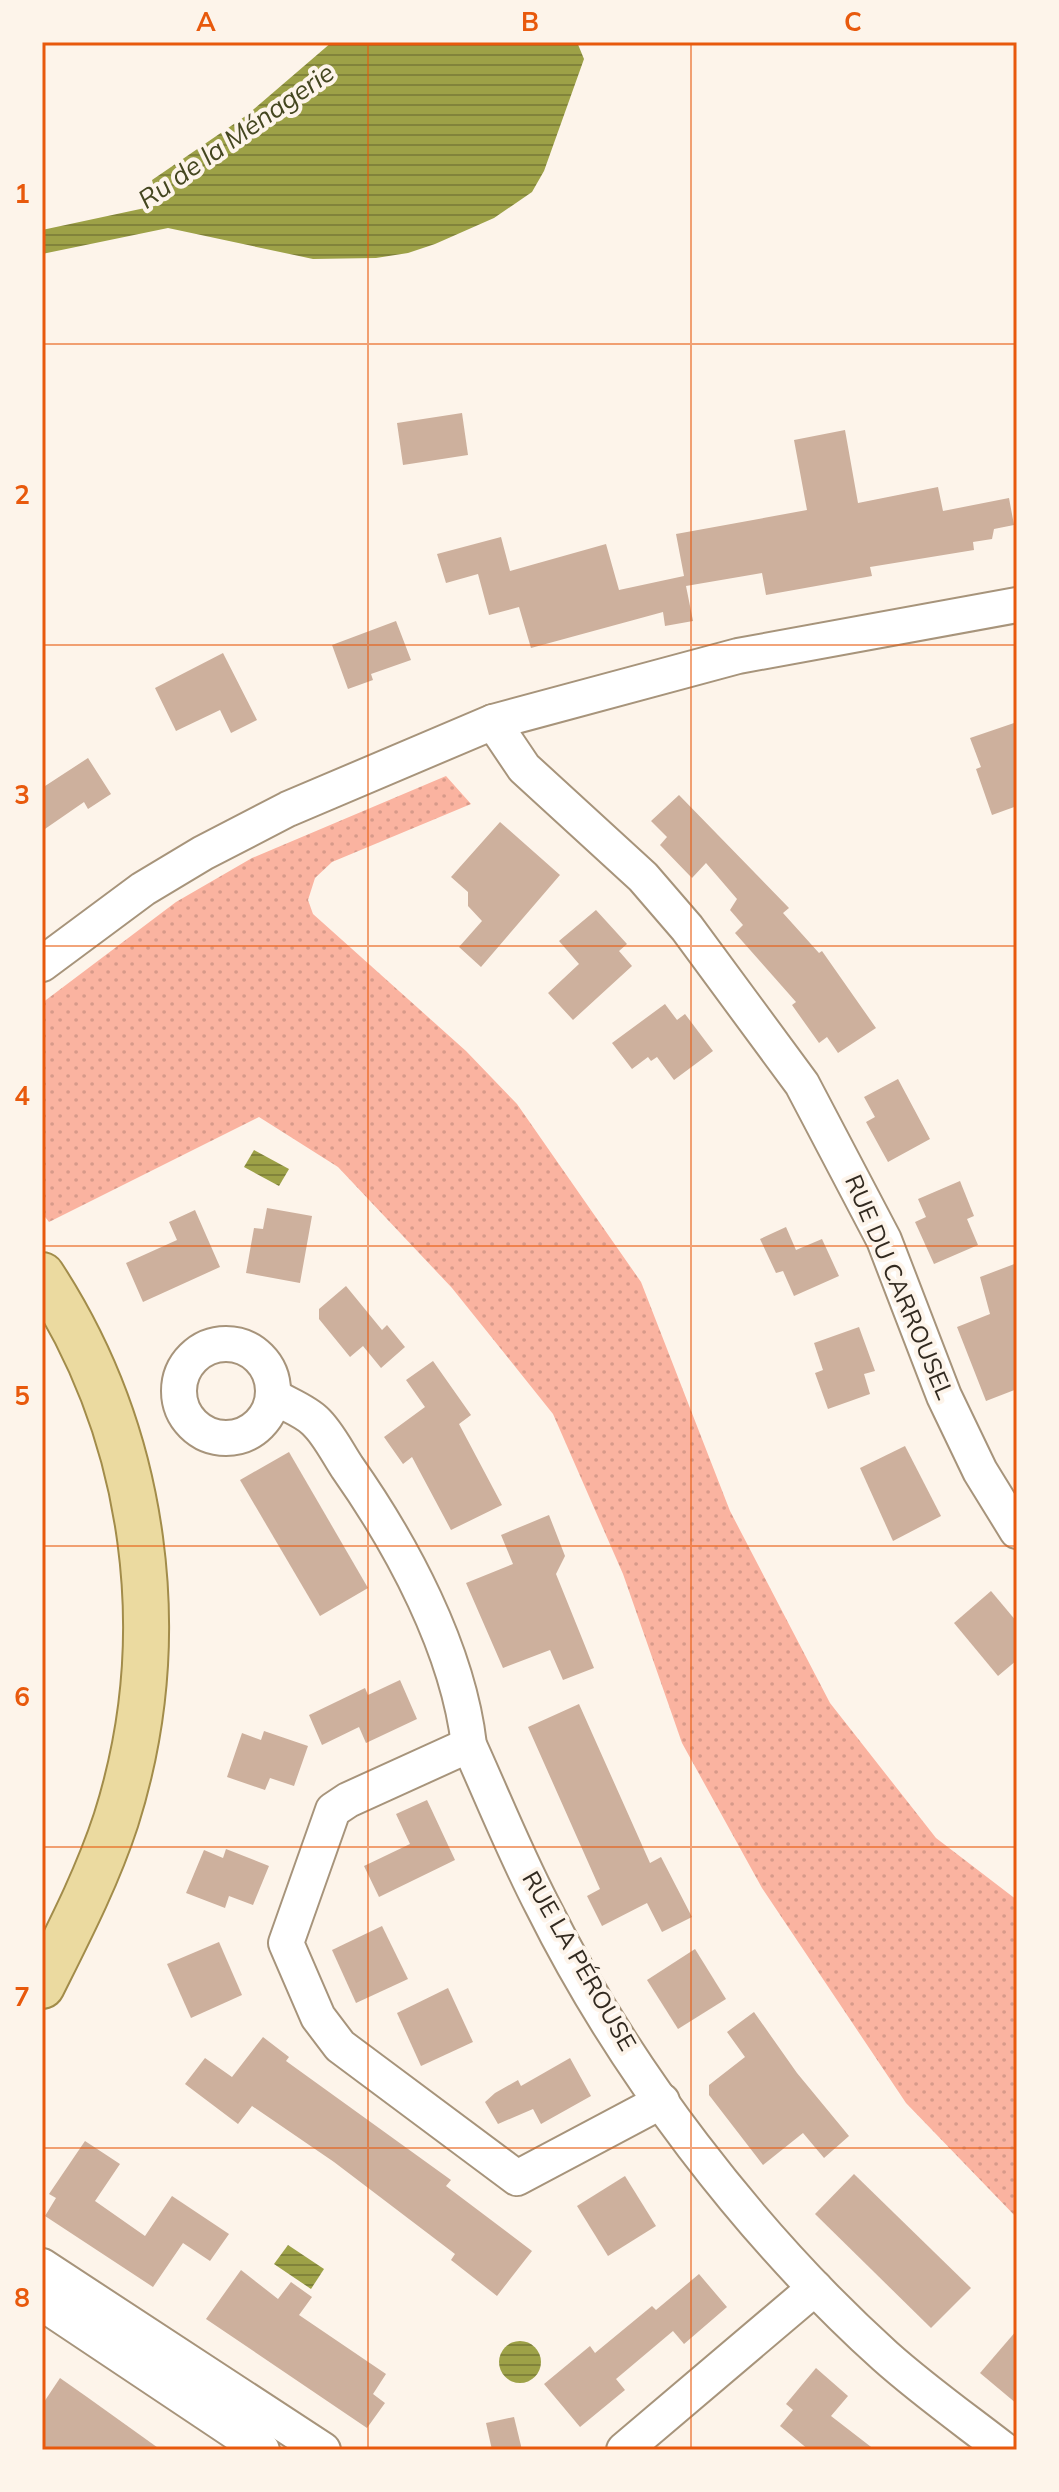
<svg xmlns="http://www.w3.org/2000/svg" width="1059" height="2492" font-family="Mulish,sans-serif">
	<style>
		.grass { fill: url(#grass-dots) }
		.water { fill: url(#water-rules) }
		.building { fill: #cdb09d }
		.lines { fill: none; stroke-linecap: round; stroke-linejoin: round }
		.minor-casing { stroke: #a7947b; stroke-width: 38 }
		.major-casing { stroke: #a28c4a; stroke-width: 48 }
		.minor { stroke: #fff; stroke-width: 34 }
		.major { stroke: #ebdaa0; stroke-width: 44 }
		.grid { fill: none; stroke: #e8590c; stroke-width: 2; stroke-opacity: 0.55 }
		.labels { text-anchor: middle; stroke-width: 8; stroke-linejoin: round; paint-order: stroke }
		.street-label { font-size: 24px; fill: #322a20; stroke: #fdf4ea }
		.water-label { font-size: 26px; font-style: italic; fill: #44461f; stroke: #fdf4ea }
		.neatline { fill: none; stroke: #e8590c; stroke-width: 3 }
		.grid-label { font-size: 26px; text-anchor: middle; font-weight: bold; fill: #e8590c }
	</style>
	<defs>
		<pattern id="grass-dots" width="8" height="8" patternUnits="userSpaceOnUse" patternTransform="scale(2)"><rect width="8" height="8" fill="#fab3a0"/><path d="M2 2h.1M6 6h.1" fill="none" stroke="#d79a8a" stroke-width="1.8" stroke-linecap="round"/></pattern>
		<pattern id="water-rules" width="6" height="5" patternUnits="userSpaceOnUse" patternTransform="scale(2)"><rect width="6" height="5" fill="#9da147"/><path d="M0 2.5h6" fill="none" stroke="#81833b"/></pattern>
	</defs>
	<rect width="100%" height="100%" fill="#fdf4ea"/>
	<!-- grass -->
	<polygon class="grass" points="446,776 471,804 332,862 315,878 308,900 313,914 466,1051 517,1104 641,1282 730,1511 830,1703 936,1838 1017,1900 1017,2218 906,2103 762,1888 682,1743 623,1574 553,1414 452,1288 338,1167 259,1117 49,1222 42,1213 42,1003 176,902 252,858"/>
	<!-- water -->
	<g class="water">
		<polygon points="332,42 577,42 584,59 544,171 532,192 494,218 435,244 408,253 376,258 313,259 168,228 42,254 42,230 159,205 152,180 247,115"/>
		<polygon points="254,1150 289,1169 279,1186 244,1167"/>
		<polygon points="288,2245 324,2269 311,2289 274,2264"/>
		<circle cx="520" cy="2362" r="21"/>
	</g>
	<!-- building -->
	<g class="building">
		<polygon points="462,413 468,455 403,465 397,423"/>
		<polygon points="845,430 858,503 938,487 943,511 1009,498 1014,525 994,529 992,539 973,542 974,550 870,567 872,576 766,595 762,573 686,586 693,621 665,626 663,612 531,648 519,607 489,615 478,574 446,583 437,554 501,537 510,571 606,544 619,590 684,576 676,534 807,510 794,440"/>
		<polygon points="396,621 411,660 371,674 373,680 348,689 332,645"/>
		<polygon points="223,653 257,720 231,733 220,710 176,731 155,688"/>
		<polygon points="1017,722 1017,806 992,815 976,769 981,767 970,738"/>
		<polygon points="88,758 111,794 88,809 84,802 42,831 42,788"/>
		<polygon points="679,795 789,908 783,913 819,953 822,951 876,1028 838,1053 827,1037 819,1043 792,1005 796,1002 735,933 743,925 730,910 737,899 706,863 692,878 660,845 667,837 651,821"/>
		<polygon points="500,822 560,875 481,967 459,947 482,921 468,906 468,892 451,877"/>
		<polygon points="596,910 627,944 619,951 632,966 573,1020 548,993 579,964 559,941"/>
		<polygon points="665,1004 677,1020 685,1014 713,1051 674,1080 657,1057 651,1061 648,1057 632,1069 612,1043"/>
		<polygon points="898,1079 930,1139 888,1162 866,1122 875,1117 864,1097"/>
		<polygon points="960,1181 974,1216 967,1219 978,1245 934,1264 915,1222 926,1217 918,1199"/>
		<polygon points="267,1208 312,1216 300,1283 246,1273 254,1228 263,1229"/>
		<polygon points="195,1210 220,1267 143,1302 126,1263 177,1240 169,1222"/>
		<polygon points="786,1227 796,1250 822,1239 839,1276 794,1296 783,1271 776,1273 760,1239"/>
		<polygon points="1017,1263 1017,1389 986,1401 957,1327 990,1314 980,1277"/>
		<polygon points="346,1286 382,1330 387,1325 405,1347 381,1368 363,1346 350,1357 319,1319 319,1309"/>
		<polygon points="859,1327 875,1371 864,1374 870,1394 828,1409 815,1373 823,1370 814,1343"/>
		<polygon points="433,1361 471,1415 459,1424 502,1505 451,1530 412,1457 403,1464 384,1437 425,1407 406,1380"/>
		<polygon points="905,1446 941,1516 893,1541 860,1468"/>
		<polygon points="289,1452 368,1588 320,1616 240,1480"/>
		<polygon points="549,1515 565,1556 556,1574 594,1668 563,1680 550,1650 503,1668 466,1583 513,1564 501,1535"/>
		<polygon points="991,1591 1017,1622 1017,1660 998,1676 954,1623"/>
		<polygon points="400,1680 417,1719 366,1743 359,1727 322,1745 309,1715 365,1688 368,1695"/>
		<polygon points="579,1704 650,1863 661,1857 692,1917 662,1932 647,1903 602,1926 587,1896 600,1889 528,1727"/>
		<polygon points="264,1731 308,1746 294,1786 270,1778 265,1790 227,1777 242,1733 261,1740"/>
		<polygon points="427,1800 455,1860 379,1897 364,1866 410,1844 396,1814"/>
		<polygon points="226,1849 269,1866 253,1905 229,1896 225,1908 186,1893 204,1850 223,1858"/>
		<polygon points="382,1926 408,1979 356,2003 332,1950"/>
		<polygon points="219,1942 242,1995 191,2018 167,1964"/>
		<polygon points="695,1949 726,1999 678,2029 647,1980"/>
		<polygon points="448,1988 473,2042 421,2066 397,2013"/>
		<polygon points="754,2012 797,2073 849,2136 824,2158 803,2133 763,2165 709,2095 709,2085 745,2057 727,2032"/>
		<polygon points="263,2037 289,2057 286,2061 451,2180 446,2186 532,2251 497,2296 451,2260 455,2254 334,2162 252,2106 238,2124 185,2084 205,2058 232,2077"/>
		<polygon points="570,2058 591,2096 541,2124 533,2109 498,2124 485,2102 495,2093 518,2080 521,2086"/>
		<polygon points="85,2141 120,2164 95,2201 145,2236 172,2196 229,2234 210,2261 183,2243 153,2287 45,2216 56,2198 49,2194"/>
		<polygon points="854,2174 971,2288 931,2328 815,2214"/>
		<polygon points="625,2176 656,2226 608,2256 577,2206"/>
		<polygon points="241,2270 278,2299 291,2282 312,2297 299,2315 386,2374 373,2394 385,2403 367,2428 206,2319"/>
		<polygon points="699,2274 727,2307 684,2344 673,2331 616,2379 625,2390 580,2427 544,2384 590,2346 595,2353 652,2306 656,2310"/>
		<polygon points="1017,2330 1017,2404 980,2373"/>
		<polygon points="816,2368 848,2396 831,2416 875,2450 809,2450 780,2426 793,2410 786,2404"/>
		<polygon points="60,2378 87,2397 161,2450 42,2450 42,2405"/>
		<polygon points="514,2417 522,2450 492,2450 486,2423"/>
	</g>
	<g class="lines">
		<!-- minor casing -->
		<g class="minor-casing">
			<g id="minor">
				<polyline points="493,722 524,768 643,877 687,928 802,1084 884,1240 944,1396 980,1471 1017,1531"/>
				<polyline points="42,964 143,889 203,853 288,809 493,722 738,656 1017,605"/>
				<circle cx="226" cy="1391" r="47"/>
				<path d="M273,1396C286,1404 305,1411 315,1421C328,1433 337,1452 347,1467C402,1545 458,1649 469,1745C493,1798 515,1853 542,1905C623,2068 750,2234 885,2356C923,2390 964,2419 1004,2450"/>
				<polyline points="469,1745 348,1800 333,1810 286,1943 318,2017 340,2046 517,2178 662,2101"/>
				<polyline points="42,2266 323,2450"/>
				<polyline points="42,2303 262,2450"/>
				<polyline points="624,2450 815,2288"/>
			</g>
		</g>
		<!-- major casing -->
		<g class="major-casing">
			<path id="major" d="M42,1275C147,1436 174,1637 116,1820C97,1878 69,1932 42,1986"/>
		</g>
		<!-- minor -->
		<use href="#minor" class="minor"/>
		<!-- major -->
		<use href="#major" class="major"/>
	</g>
	<!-- grid -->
	<path class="grid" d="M368,42V2450M691,42V2450M42,344H1017M42,645H1017M42,946H1017M42,1246H1017M42,1546H1017M42,1847H1017M42,2148H1017"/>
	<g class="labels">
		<!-- street labels -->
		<g class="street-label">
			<text transform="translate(899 1287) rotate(67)" y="8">RUE DU CARROUSEL</text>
			<text transform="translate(579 1961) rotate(60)" y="8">RUE LA PÉROUSE</text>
		</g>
		<!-- water labels -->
		<g class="water-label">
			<text transform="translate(236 136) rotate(-35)" y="9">Ru de la Ménagerie</text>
		</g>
	</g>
	<!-- border -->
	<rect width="1059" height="2492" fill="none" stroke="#fdf4ea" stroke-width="88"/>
	<rect x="44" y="44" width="971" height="2404" class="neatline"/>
	<g class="grid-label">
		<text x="206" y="31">A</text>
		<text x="530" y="31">B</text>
		<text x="853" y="31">C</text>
		<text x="22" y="203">1</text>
		<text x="22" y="504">2</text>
		<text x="22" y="804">3</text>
		<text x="22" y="1105">4</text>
		<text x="22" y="1405">5</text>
		<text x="22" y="1706">6</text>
		<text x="22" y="2006">7</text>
		<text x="22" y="2307">8</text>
	</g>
</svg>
